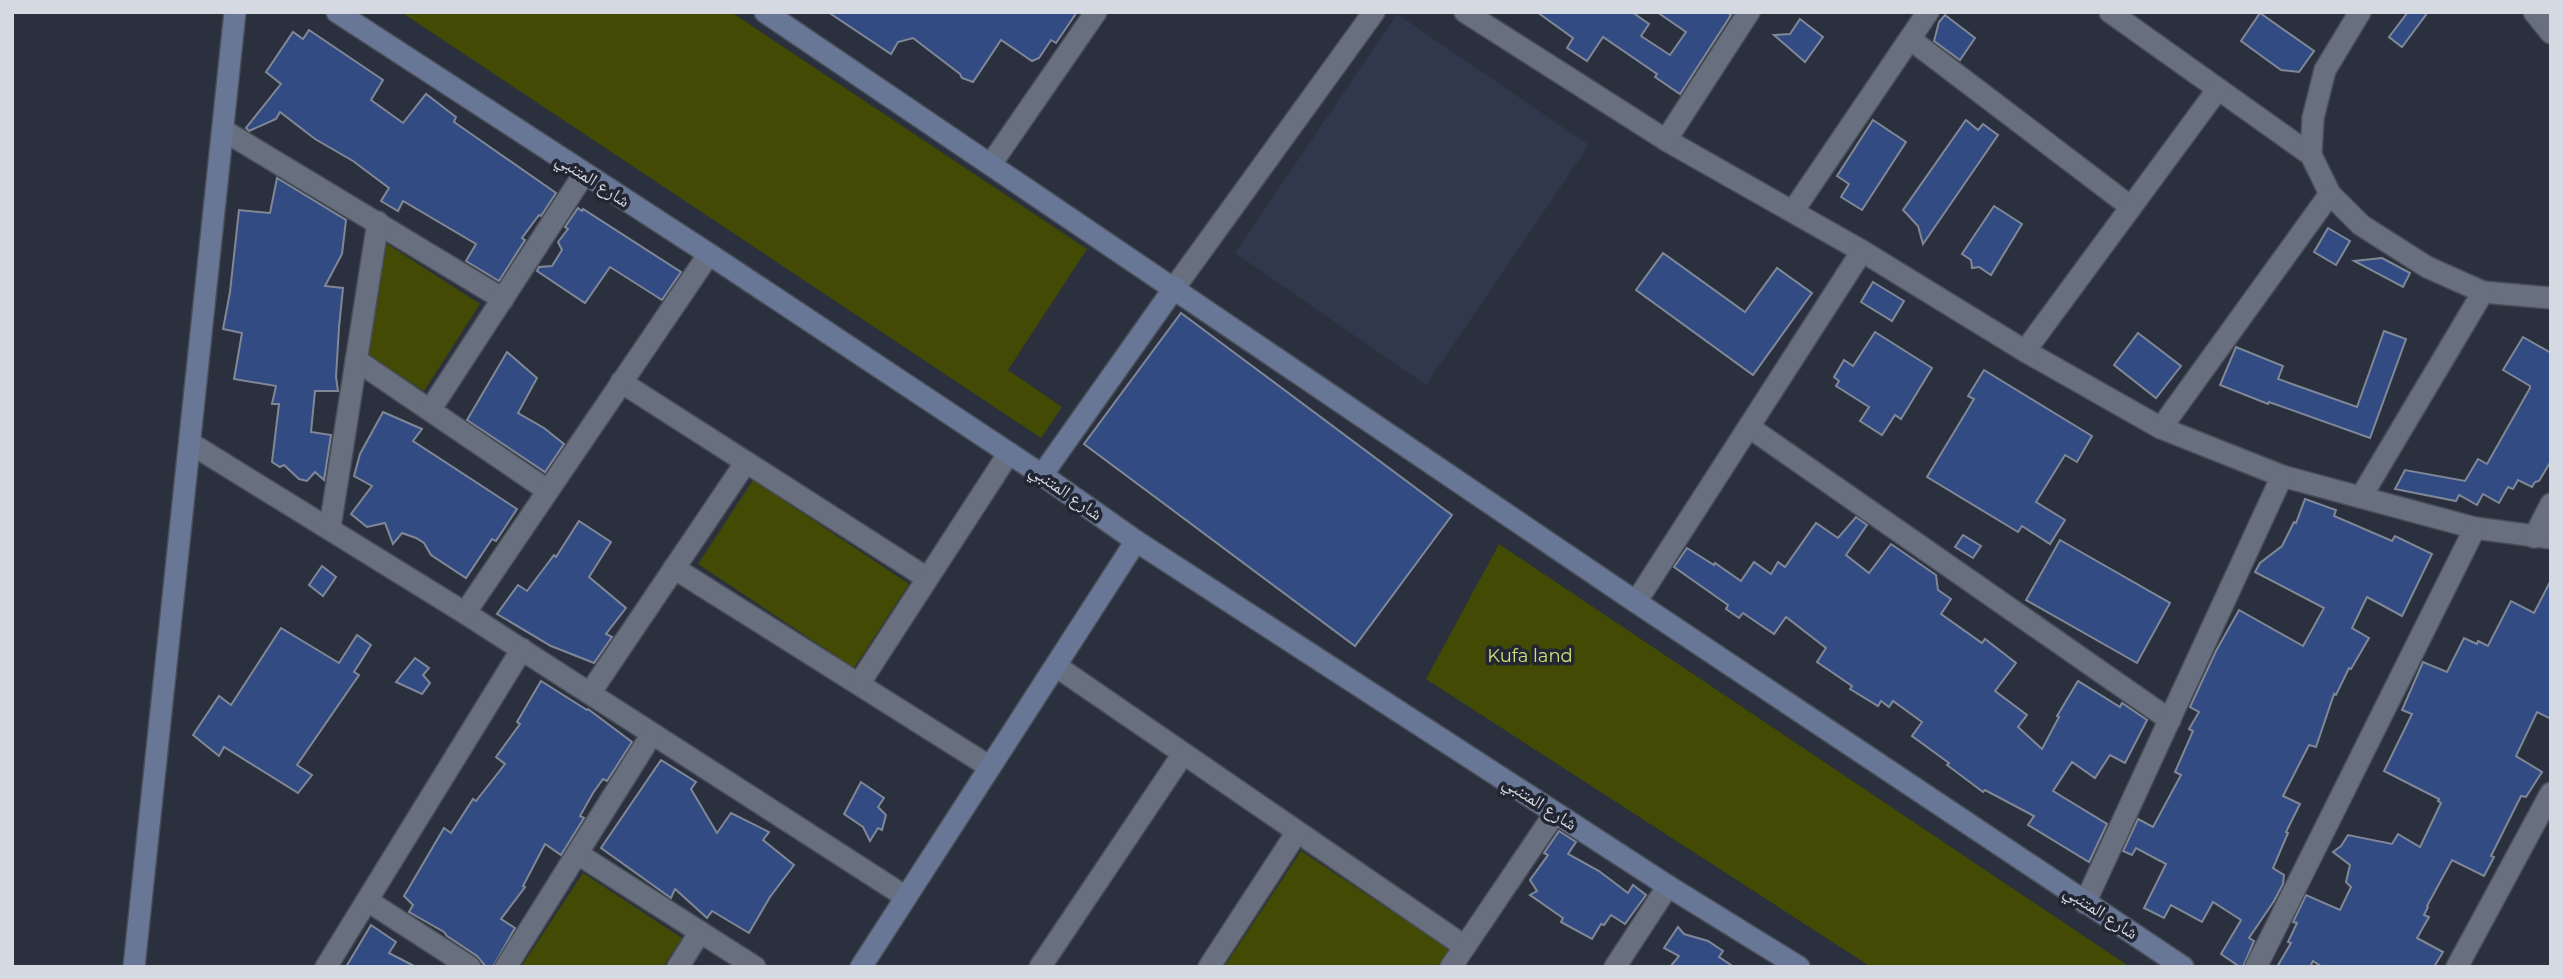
<svg xmlns="http://www.w3.org/2000/svg" width="2563" height="979" font-family="Montserrat,'Noto Naskh Arabic',sans-serif">
	<style>
		.built { fill: #30394b }
		.green { fill: #424a03 }
		.building { fill: #324b83; stroke: #808897; stroke-width: 2 }
		.lines { fill: none; stroke-linecap: round; stroke-linejoin: round }
		.street-casing { stroke: #494e59; stroke-width: 24 }
		.secondary-casing { stroke: #494e59; stroke-width: 24 }
		.street { stroke: #686f7e; stroke-width: 21 }
		.secondary { stroke: #697796; stroke-width: 21 }
		.labels { text-anchor: middle; stroke-width: 7; stroke-linejoin: round; paint-order: stroke }
		.street-label { font-size: 18px; fill: #d5d9e1; stroke: #212632 }
		.park-label { font-size: 18px; fill: #cfe07a; stroke: #212632 }
	</style>
	<rect width="100%" height="100%" fill="#2a303d"/>
	<!-- built -->
	<polygon class="built" points="1397,14 1589,145 1426,385 1235,253"/>
	<!-- green -->
	<g class="green">
		<polygon points="401,12 731,12 1087,249 1008,370 1062,407 1041,438"/>
		<polygon points="381,240 480,304 424,391 366,353"/>
		<polygon points="753,480 909,584 854,668 698,564"/>
		<polygon points="1499,544 2130,967 1871,967 1426,679"/>
		<polygon points="1301,851 1449,949 1437,967 1224,967"/>
		<polygon points="583,873 682,938 663,967 521,967"/>
	</g>
	<!-- building -->
	<g class="building">
		<polygon points="828,12 1077,12 1056,43 1051,40 1039,58 1032,61 1001,40 973,82 962,78 960,74 913,38 898,42 891,54"/>
		<polygon points="1537,12 1632,12 1649,24 1641,36 1670,55 1686,32 1657,12 1727,12 1731,15 1680,94 1655,77 1657,74 1603,37 1587,61 1567,48 1573,38"/>
		<polygon points="2408,12 2428,12 2402,47 2389,37"/>
		<polygon points="2260,13 2314,51 2299,72 2281,70 2241,41"/>
		<polygon points="1945,15 1975,38 1960,60 1934,41 1939,22"/>
		<polygon points="1800,19 1823,37 1805,62 1774,35 1790,34"/>
		<polygon points="309,30 383,80 371,100 403,123 426,94 456,117 454,122 556,193 541,216 539,215 522,238 525,240 499,281 466,261 476,244 403,201 398,211 381,201 389,188 353,161 315,139 280,112 276,119 249,131 246,128 281,84 266,72 293,32 303,39"/>
		<polygon points="1873,120 1906,142 1862,210 1841,197 1849,184 1837,176"/>
		<polygon points="1966,120 1978,130 1983,124 1998,135 1923,244 1918,226 1903,210"/>
		<polygon points="277,178 346,220 342,254 325,286 343,288 339,327 336,377 338,391 315,391 311,432 331,435 324,480 315,472 307,481 299,479 284,465 280,467 272,462 279,404 272,404 276,386 234,379 242,333 223,329 230,292 239,210 270,213"/>
		<polygon points="1994,206 2022,224 1991,275 1979,267 1972,268 1971,260 1962,254"/>
		<polygon points="578,208 582,211 583,209 681,272 662,300 610,267 585,303 537,271 539,267 552,266 562,250 558,242 568,229 565,227"/>
		<polygon points="2328,228 2350,241 2336,265 2314,252"/>
		<polygon points="1663,253 1745,312 1777,268 1812,293 1753,375 1636,290"/>
		<polygon points="2382,258 2410,273 2403,287 2354,261"/>
		<polygon points="1873,282 1904,301 1892,321 1861,302"/>
		<polygon points="1181,313 1452,515 1355,646 1084,444"/>
		<polygon points="2384,331 2406,339 2370,438 2269,402 2268,404 2220,385 2236,347 2283,366 2278,379 2357,407"/>
		<polygon points="1875,332 1932,368 1901,419 1895,415 1882,435 1860,421 1869,407 1836,386 1839,381 1834,377 1844,360 1853,366"/>
		<polygon points="2138,333 2181,366 2156,398 2114,365"/>
		<polygon points="2523,337 2551,353 2551,461 2539,481 2535,482 2532,487 2518,480 2513,489 2508,487 2499,503 2483,494 2477,505 2459,495 2456,501 2395,489 2405,470 2465,481 2478,459 2487,464 2530,388 2530,386 2503,370"/>
		<polygon points="507,352 537,378 518,413 544,428 564,444 545,472 467,420"/>
		<polygon points="1984,370 2092,436 2077,462 2065,455 2036,502 2065,520 2050,544 2022,526 2018,532 1927,477 1974,399 1968,396"/>
		<polygon points="383,412 422,429 413,441 517,509 496,541 492,539 466,578 431,555 424,543 416,538 402,533 393,544 385,523 367,527 351,514 372,486 354,476 360,454"/>
		<polygon points="2305,499 2336,510 2334,516 2392,541 2395,536 2432,554 2402,616 2367,597 2352,628 2369,638 2351,669 2349,668 2336,695 2334,694 2316,747 2309,745 2283,796 2300,804 2286,832 2288,833 2273,868 2284,875 2283,884 2274,901 2249,938 2254,941 2243,967 2240,967 2221,954 2241,920 2213,902 2202,922 2171,905 2164,918 2144,908 2166,864 2136,848 2132,855 2123,851 2138,819 2153,827 2181,775 2175,772 2193,731 2189,729 2199,712 2190,707 2216,651 2239,610 2303,646 2324,608 2255,572 2260,563 2282,546 2294,522 2296,523"/>
		<polygon points="1856,517 1867,525 1846,555 1869,573 1891,544 1936,575 1938,590 1951,599 1941,614 1982,643 1985,639 2016,663 1995,691 2027,715 2018,727 2042,749 2059,717 2057,716 2078,681 2120,707 2122,703 2147,720 2125,763 2110,755 2095,778 2072,762 2053,791 2107,824 2089,862 2028,825 2034,816 1985,790 1983,792 1947,765 1949,763 1912,736 1922,722 1893,701 1889,707 1881,701 1878,706 1850,689 1852,686 1817,662 1826,648 1786,617 1774,634 1743,613 1739,618 1726,609 1728,605 1674,567 1687,548 1714,565 1715,563 1741,581 1754,562 1771,574 1778,562 1785,567 1816,523 1838,538"/>
		<polygon points="579,521 611,542 589,577 626,608 606,634 612,637 594,663 551,646 497,614 518,585 527,591 554,555 556,557"/>
		<polygon points="1963,535 1981,546 1973,558 1955,547"/>
		<polygon points="2060,540 2170,603 2137,663 2026,600"/>
		<polygon points="322,566 336,577 323,596 309,585"/>
		<polygon points="2551,580 2551,719 2537,712 2516,756 2542,772 2526,797 2521,796 2491,856 2494,857 2484,876 2452,860 2427,906 2428,907 2424,915 2429,917 2417,938 2443,952 2434,967 2322,967 2313,961 2310,967 2277,967 2291,943 2288,942 2297,923 2293,922 2306,895 2340,910 2351,887 2346,882 2350,865 2333,852 2341,846 2348,835 2392,844 2398,834 2420,847 2441,803 2438,801 2439,799 2384,771 2412,714 2402,710 2423,662 2447,672 2464,638 2477,644 2478,641 2488,646 2511,601 2534,613"/>
		<polygon points="281,628 339,663 357,635 371,645 354,672 359,675 297,765 312,775 298,793 224,747 219,756 193,735 219,696 231,705"/>
		<polygon points="415,658 429,668 423,675 430,683 422,694 396,682"/>
		<polygon points="541,681 587,710 588,709 632,742 607,781 603,779 593,793 580,816 584,818 561,855 545,844 523,886 525,887 501,919 515,928 493,967 486,967 477,956 447,936 444,932 409,912 413,905 404,896 444,828 451,833 473,799 476,801 505,764 496,757 520,724 517,722"/>
		<polygon points="661,760 696,782 691,789 717,833 731,813 769,832 763,840 794,865 770,897 749,933 712,911 707,918 675,889 671,898 601,848"/>
		<polygon points="861,782 884,798 878,807 886,815 882,830 878,828 870,841 863,827 844,814"/>
		<polygon points="1559,831 1576,842 1568,854 1599,871 1628,893 1633,885 1646,895 1625,924 1611,915 1604,925 1601,924 1592,939 1561,922 1563,918 1530,895 1537,891 1530,880 1548,855 1544,853"/>
		<polygon points="371,925 396,942 389,953 416,967 346,967"/>
		<polygon points="1678,927 1684,934 1708,941 1723,951 1719,957 1734,967 1670,967 1679,956 1664,948"/>
	</g>
	<g class="lines">
		<!-- street casing -->
		<g class="street-casing">
			<g id="street">
				<polyline points="1465,12 1666,140 1862,251 2025,351 2161,428 2282,476 2475,528 2551,538"/>
				<polyline points="2110,12 2311,155"/>
				<polyline points="2360,12 2325,70 2313,118 2311,155 2330,194 2361,225 2427,267 2483,292 2551,298"/>
				<polyline points="2534,12 2551,33"/>
				<polyline points="1910,39 2131,207"/>
				<polyline points="223,130 503,299"/>
				<polyline points="1666,140 1749,12"/>
				<polyline points="991,164 1096,12"/>
				<polyline points="1793,211 1928,12"/>
				<polyline points="1175,287 1374,12"/>
				<polyline points="2025,351 2218,89"/>
				<polyline points="356,360 547,490"/>
				<polyline points="621,382 927,578"/>
				<polyline points="430,410 584,174"/>
				<polyline points="1749,427 2170,720"/>
				<polyline points="2161,428 2330,194"/>
				<polyline points="190,443 465,613 906,897"/>
				<polyline points="2361,497 2483,292"/>
				<polyline points="330,527 378,222"/>
				<polyline points="2534,537 2551,504"/>
				<polyline points="674,568 990,767"/>
				<polyline points="1636,602 1862,251"/>
				<polyline points="465,613 709,254"/>
				<polyline points="1056,666 1464,946"/>
				<polyline points="859,684 1009,453"/>
				<polyline points="590,693 746,462"/>
				<polyline points="578,854 755,967"/>
				<polyline points="368,901 470,967"/>
				<polyline points="2085,903 2282,476"/>
				<polyline points="326,967 522,649"/>
				<polyline points="506,967 652,734"/>
				<polyline points="678,967 700,932"/>
				<polyline points="1040,967 1183,754"/>
				<polyline points="1209,967 1297,832"/>
				<polyline points="1451,967 1555,813"/>
				<polyline points="1615,967 1668,886"/>
				<polyline points="2256,967 2475,528"/>
				<polyline points="2457,967 2551,793"/>
			</g>
		</g>
		<!-- secondary casing -->
		<g class="secondary-casing">
			<g id="secondary">
				<polyline points="337,12 709,254 1042,475 1136,541 1668,886 1799,967"/>
				<polyline points="765,12 1636,602 2183,967"/>
				<polyline points="1042,475 1175,287"/>
				<polyline points="134,967 235,12"/>
				<polyline points="861,967 1136,541"/>
			</g>
		</g>
		<!-- street -->
		<use href="#street" class="street"/>
		<!-- secondary -->
		<use href="#secondary" class="secondary"/>
	</g>
	<g class="labels">
		<!-- street labels -->
		<g class="street-label">
			<text transform="translate(593 180) rotate(33)" y="6">شارع المتنبي</text>
			<text transform="translate(1066 492) rotate(35)" y="6">شارع المتنبي</text>
			<text transform="translate(1540 803) rotate(33)" y="6">شارع المتنبي</text>
			<text transform="translate(2101 912) rotate(33)" y="6">شارع المتنبي</text>
		</g>
		<!-- park labels -->
		<g class="park-label">
			<text x="1530" y="662">Kufa land</text>
		</g>
	</g>
	<!-- border -->
	<rect width="2563" height="979" fill="none" stroke="#d5d9e1" stroke-width="28"/>
</svg>
